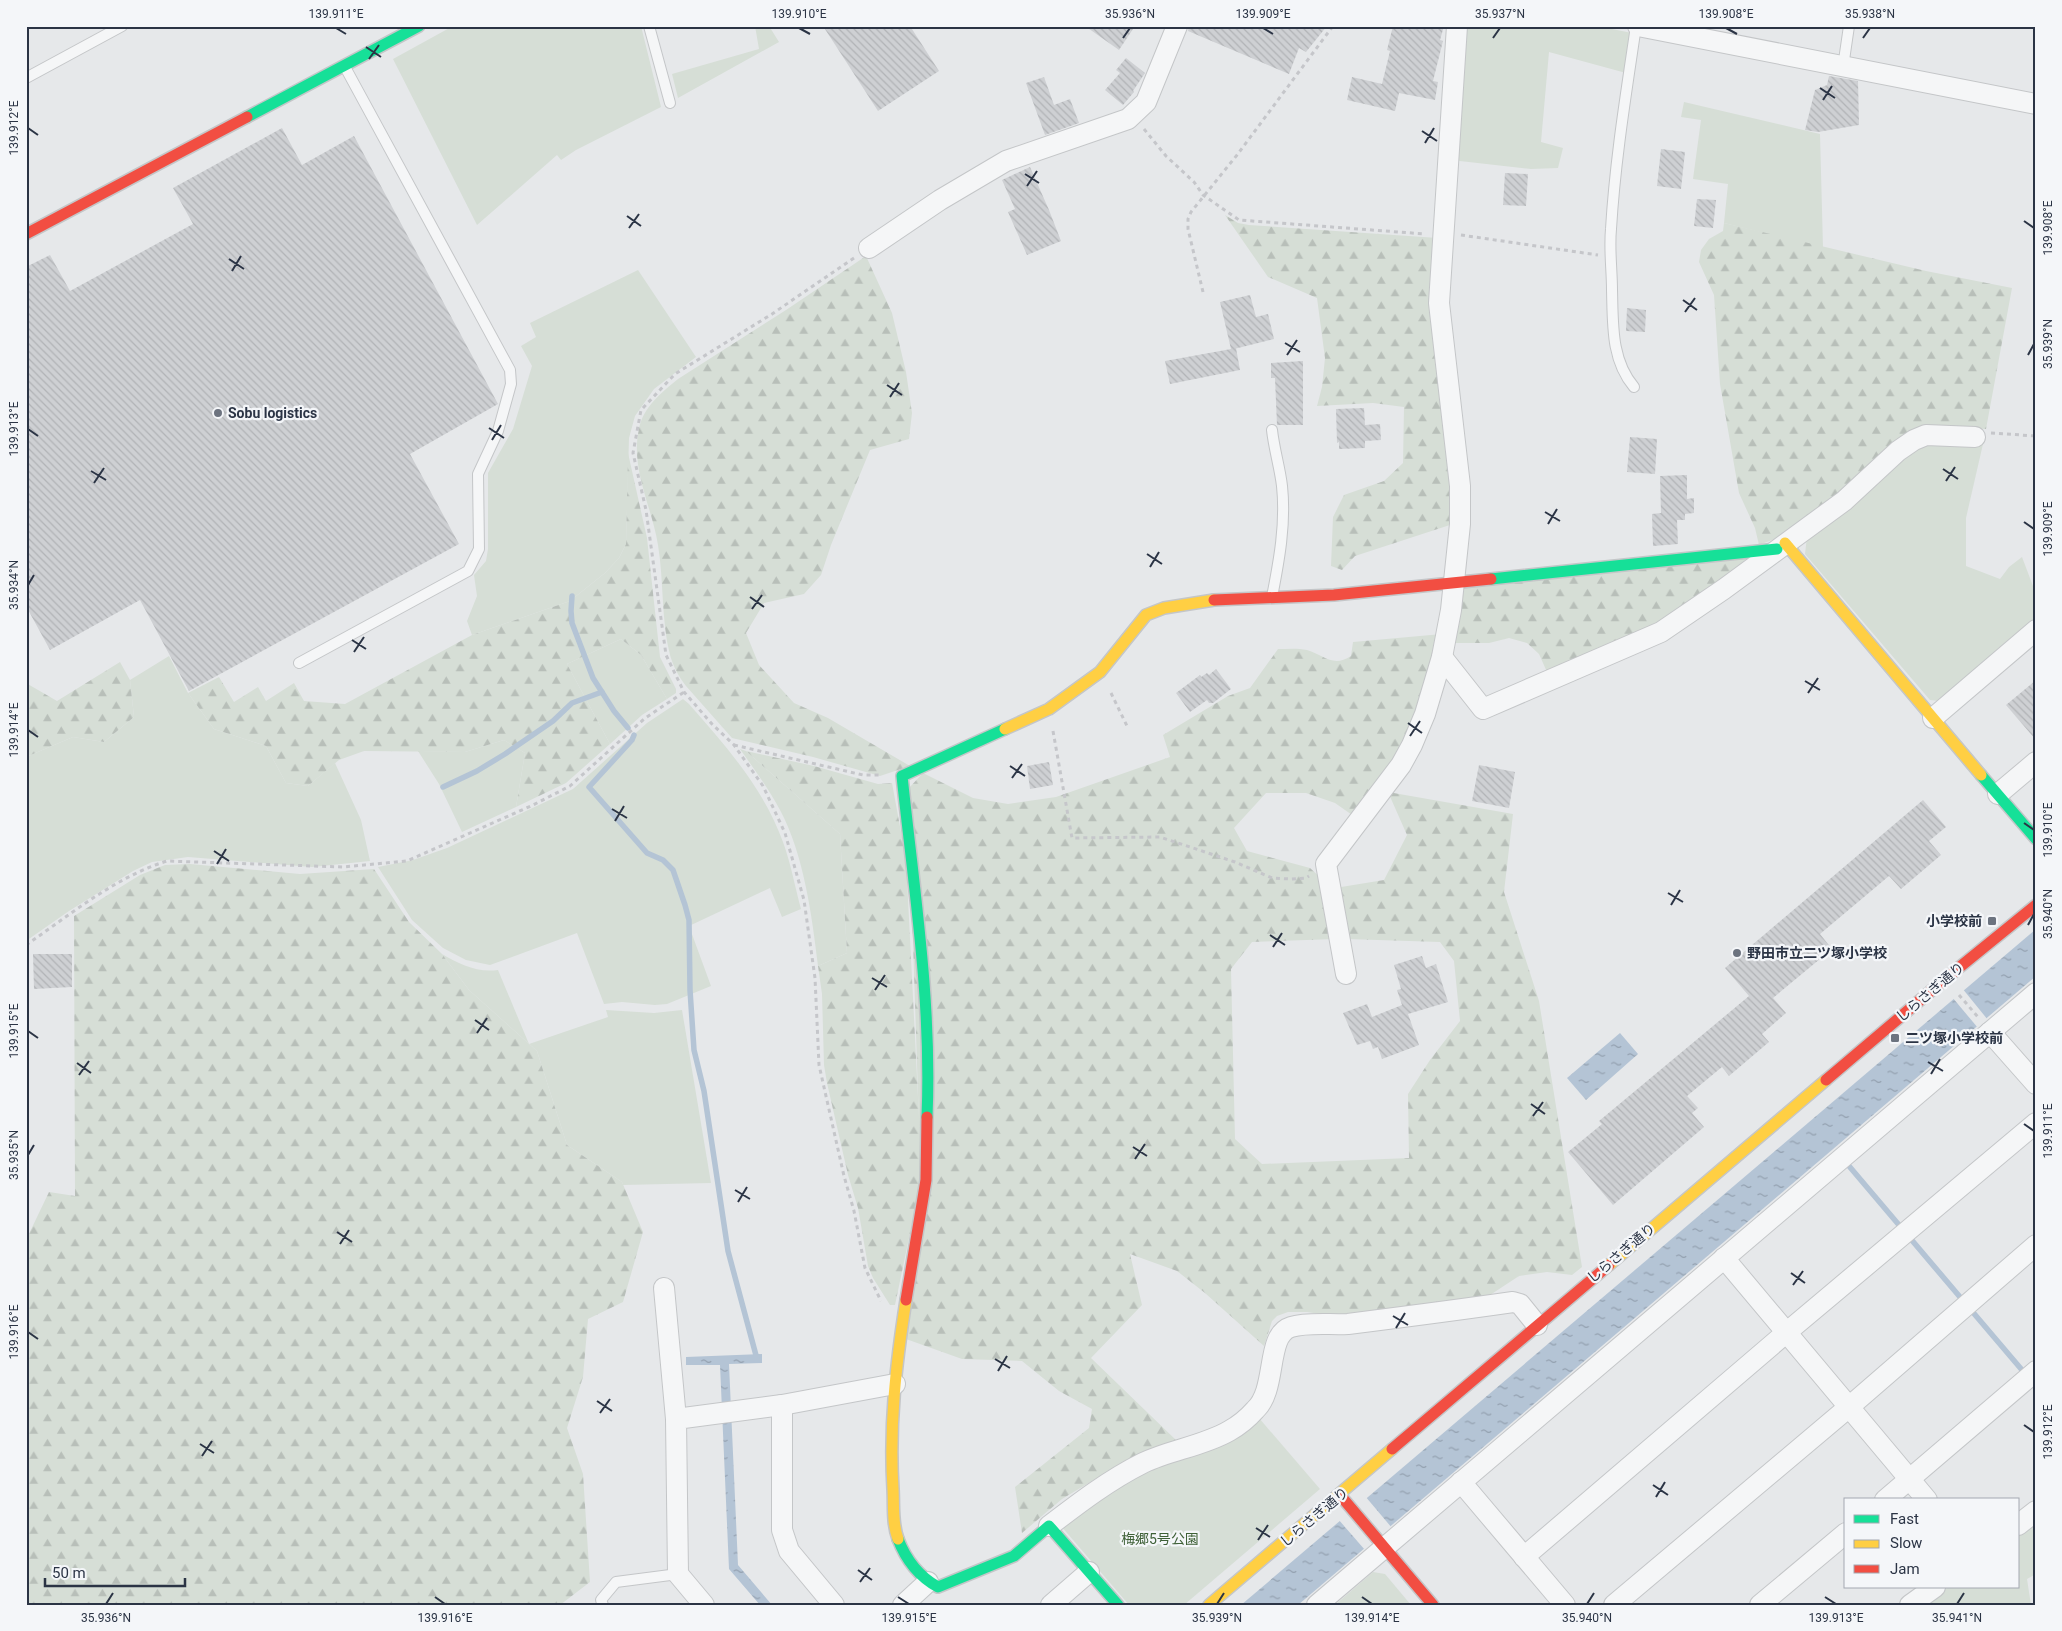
<svg xmlns="http://www.w3.org/2000/svg" width="2062" height="1631" font-family="Roboto,'Noto Sans JP',sans-serif">
	<style>
		.green { fill: #d6ded6 }
		.forest { fill: url(#forest-firs) }
		.water { fill: url(#water-ripples) }
		.pier { fill: #e6e8ea }
		.lines { fill: none; stroke-linecap: round; stroke-linejoin: round }
		.stream { stroke: #b4c4d5; stroke-width: 5.5 }
		.building { fill: url(#building-back-hatch) }
		.lane-casing { stroke: #c4c6c8; stroke-width: 12 }
		.street-casing { stroke: #c4c6c8; stroke-width: 22 }
		.fast-casing { stroke: #c4c6c8; stroke-width: 14 }
		.slow-casing { stroke: #c4c6c8; stroke-width: 14 }
		.jam-casing { stroke: #c4c6c8; stroke-width: 14 }
		.path { stroke: #c5c6ca; stroke-width: 3; stroke-dasharray: 4 4; stroke-linecap: butt }
		.lane { stroke: #f5f6f7; stroke-width: 10 }
		.street { stroke: #f5f6f7; stroke-width: 20 }
		.fast { stroke: #16e098; stroke-width: 11 }
		.slow { stroke: #ffcf43; stroke-width: 11 }
		.jam { stroke: #f24e42; stroke-width: 11 }
		.ticks { fill: none; stroke: #2b3445; stroke-width: 2 }
		.poi-dot { fill: #6c737f; stroke: #f4f6f9; stroke-width: 2 }
		.labels { text-anchor: middle; stroke-width: 4.5; stroke-linejoin: round; paint-order: stroke }
		.poi-label { font-size: 14px; font-weight: bold; fill: #2b3445; stroke: #f4f6f9; text-anchor: start }
		.street-label { font-size: 14px; fill: #2b3445; stroke: #f4f6f9 }
		.park-label { font-size: 14px; fill: #3f6138; stroke: #f4f6f9 }
		.neatline { fill: none; stroke: #2b3445; stroke-width: 2 }
		.ticks-label { font-size: 12px; text-anchor: middle; fill: #2b3445 }
	</style>
	<defs>
		<pattern id="forest-firs" width="22" height="20" patternUnits="userSpaceOnUse" patternTransform="scale(1.25)"><rect width="22" height="20" fill="#d6ded6"/><path d="M5 1l3.5 6h-7zM16 11l3.5 6h-7z" fill="#b8bfb9"/></pattern>
		<pattern id="water-ripples" width="26" height="14" patternUnits="userSpaceOnUse" patternTransform="scale(1.25)"><rect width="26" height="14" fill="#b4c4d5"/><path d="M2 4q2-2 4 0t4 0M15 11q2-2 4 0t4 0" fill="none" stroke="#93a0af"/></pattern>
		<pattern id="building-back-hatch" width="6" height="6" patternUnits="userSpaceOnUse" patternTransform="scale(1.25)"><rect width="6" height="6" fill="#ced0d3"/><path d="M-1 5l2 2M0 0l6 6M5-1l2 2" fill="none" stroke="#b1b3b6"/></pattern>
	</defs>
	<rect width="100%" height="100%" fill="#e6e8ea"/>
	<!-- green -->
	<g class="green">
		<polygon points="453,26 641,26 661,107 576,150 561,160 557,155 477,225 393,59"/>
		<polygon points="755,26 769,26 779,42 678,98 672,74 759,49"/>
		<polygon points="1462,26 1597,26 1632,33 1626,73 1549,52 1541,142 1563,148 1558,168 1531,169 1451,160"/>
		<polygon points="1684,102 1820,134 1823,248 1724,223 1728,184 1693,179 1701,120 1681,117"/>
		<polygon points="638,270 696,357 654,389 635,416 629,438 626,544 619,558 605,573 570,601 472,635 467,621 477,596 474,575 486,561 488,549 488,473 513,429 532,366 521,346 536,337 530,323"/>
		<polygon points="1926,442 1983,444 1966,518 1966,566 2000,579 2009,567 2022,557 2036,594 2036,619 1939,701 1930,700 1805,554 1807,537"/>
		<polygon points="621,639 641,655 667,699 642,715 610,744 567,664"/>
		<polygon points="169,656 188,693 214,729 266,746 286,783 308,786 335,763 361,820 370,861 312,867 188,857 152,862 133,871 69,911 26,941 26,757 73,737 104,742 134,717 130,680"/>
		<path d="M683,699L689,704C726,746 764,789 783,842C791,864 795,887 801,909L782,917L770,888L689,926L711,986L667,1004L655,1005L622,1002L604,1004L577,933L490,965L466,960L443,948L412,920L378,867L413,860L447,848L573,789L647,723Z"/>
		<polygon points="504,740 525,753 516,807 462,832 439,784 418,751 465,752"/>
		<path d="M740,749L746,751L840,834L847,953L818,966C812,916 804,855 780,810C769,789 754,769 740,749Z"/>
		<path d="M442,954C459,964 477,973 498,970L529,1044L608,1017L606,1010L654,1013L682,1010L711,1183L623,1185L622,1182L567,1145L537,1051L469,990Z"/>
		<polygon points="1259,1418 1320,1489 1184,1605 1129,1605 1061,1526 1109,1491"/>
		<polygon points="2036,1522 2036,1574 2027,1579 2031,1605 1924,1605 1948,1587 2018,1587 2018,1536"/>
		<polygon points="1373,1572 1385,1574 1411,1605 1335,1605"/>
	</g>
	<!-- forest -->
	<g class="forest">
		<polygon points="1225,215 1238,223 1249,225 1438,238 1456,523 1355,556 1342,570 1331,566 1333,517 1344,495 1384,481 1403,463 1404,407 1373,403 1317,406 1322,387 1325,358 1317,298 1268,277"/>
		<polygon points="1724,223 1926,271 2012,288 1986,429 1925,425 1906,433 1881,459 1817,510 1780,537 1759,545 1755,528 1739,493 1720,384 1714,295 1699,262 1701,250 1709,239 1723,231"/>
		<path d="M866,256L892,313L906,372L912,413L909,439L870,450L831,545L821,575L804,594L764,603L746,633L759,665L794,703L828,718L910,766L880,776L813,757L732,738L686,686C679,677 673,666 670,655C661,620 664,581 658,545C652,507 630,468 639,429C643,407 662,392 678,379L786,310Z"/>
		<polygon points="628,453 647,538 660,657 676,689 676,693 667,699 641,655 621,639 567,664 610,744 566,783 516,807 525,753 504,740 465,752 364,751 339,760 308,786 286,783 266,746 214,729 188,693 219,677 234,702 258,687 266,701 294,683 304,701 345,704 472,635 570,601 605,573 619,558 626,544"/>
		<polygon points="1751,555 1731,572 1656,623 1547,672 1539,654 1527,643 1509,638 1489,643 1450,643 1458,586"/>
		<path d="M1442,634L1409,742L1355,817L1335,803L1306,793H1266L1234,828L1247,851L1310,868L1322,879L1336,939L1252,942L1231,969L1235,1139L1262,1164L1409,1158L1408,1094L1430,1060L1460,1021L1454,961L1440,942L1346,939L1335,888L1384,880L1407,835L1388,792L1513,814L1504,892L1539,1001L1582,1267L1572,1275L1547,1272L1519,1276L1487,1297L1333,1316L1307,1312H1288L1277,1316L1272,1321L1264,1346L1205,1293L1177,1271L1130,1254L1142,1305L1091,1358L1177,1441L1112,1469L1062,1499L1022,1533L1015,1487L1089,1428L1092,1409L1059,1391L1022,1361L962,1359L906,1339L922,1217L908,789L923,773L973,798L1008,804L1056,797L1170,757L1163,735L1228,696L1250,688L1278,649C1287,649 1298,648 1307,650C1324,655 1333,668 1351,656L1353,642Z"/>
		<polygon points="120,662 130,680 134,717 104,742 73,737 26,757 26,683 57,701"/>
		<polygon points="746,751 814,766 878,784 892,783 906,859 922,1176 895,1305 890,1305 873,1278 868,1266 858,1208 848,1175 827,1083 824,1065 822,994 818,966 847,953 840,834"/>
		<polygon points="190,864 300,874 374,869 409,922 442,954 469,990 537,1051 567,1145 622,1182 643,1232 623,1302 588,1319 583,1377 567,1428 583,1474 590,1582 560,1605 26,1605 26,1240 49,1192 75,1196 74,916 140,875 165,865"/>
	</g>
	<!-- water -->
	<g class="water">
		<polygon points="2036,929 2036,976 1298,1605 1241,1605"/>
		<polygon points="1620,1033 1638,1054 1586,1100 1567,1078"/>
		<polygon points="762,1354 762,1363 729,1364 738,1565 772,1605 760,1605 729,1569 720,1365 686,1365 686,1357"/>
	</g>
	<!-- pier -->
	<g class="pier">
		<polygon points="1962,988 1988,1020 1978,1028 1952,997"/>
		<polygon points="1365,1496 1392,1528 1365,1550 1338,1519"/>
	</g>
	<g class="lines">
		<!-- stream -->
		<g class="stream">
			<polyline points="572,596 571,611 572,623 593,678 614,711 628,728"/>
			<polyline points="634,735 632,740 589,787 647,853 663,860 673,870 685,905 689,920 690,990 694,1050 704,1091 728,1251 757,1359 755,1359"/>
			<polyline points="443,787 477,771 505,754 553,721 572,703 602,692"/>
			<polyline points="1849,1166 1899,1225"/>
			<polyline points="1910,1238 1960,1297"/>
			<polyline points="1971,1310 2022,1370"/>
		</g>
	</g>
	<!-- building -->
	<g class="building">
		<polygon points="823,26 910,26 939,71 878,111"/>
		<polygon points="1085,26 1135,26 1119,50"/>
		<polygon points="1189,26 1327,26 1306,52 1299,48 1289,74 1188,31"/>
		<polygon points="1393,26 1444,26 1440,40 1443,41 1433,81 1438,82 1435,100 1399,93 1395,111 1347,100 1352,77 1382,84 1390,51 1387,50"/>
		<polygon points="1126,58 1145,73 1133,91 1134,92 1123,105 1105,90 1120,73 1116,70"/>
		<polygon points="1829,76 1858,81 1859,125 1818,132 1805,130 1815,90 1827,85"/>
		<polygon points="1044,77 1054,105 1070,99 1079,123 1045,135 1026,83"/>
		<polygon points="282,128 302,165 354,136 498,404 410,454 459,544 189,691 140,600 50,650 26,606 26,267 50,255 70,291 193,224 173,188"/>
		<polygon points="1661,149 1685,152 1681,189 1657,186"/>
		<polygon points="1030,167 1049,210 1061,241 1027,255 1008,212 1015,209 1002,180"/>
		<polygon points="1505,173 1528,174 1526,206 1503,205"/>
		<polygon points="1697,199 1716,200 1713,228 1694,226"/>
		<polygon points="1250,295 1256,317 1268,314 1274,339 1234,349 1236,348 1240,370 1170,384 1165,361 1231,349 1220,302"/>
		<polygon points="1627,308 1646,310 1645,332 1626,331"/>
		<polygon points="1303,361 1303,425 1277,425 1275,378 1271,378 1271,363"/>
		<polygon points="1364,408 1365,425 1380,424 1381,440 1365,441 1365,448 1339,449 1339,442 1337,443 1336,409"/>
		<polygon points="1630,437 1657,439 1655,474 1627,472"/>
		<polygon points="1687,475 1687,499 1694,498 1694,513 1685,514 1685,520 1677,520 1678,544 1653,546 1652,514 1661,513 1660,476"/>
		<polygon points="1216,669 1231,689 1213,703 1209,703 1207,700 1190,712 1176,693 1200,675 1201,677 1207,673 1209,675"/>
		<polygon points="2036,680 2036,740 2006,705"/>
		<polygon points="1049,762 1053,785 1030,789 1027,766"/>
		<polygon points="1479,765 1515,772 1509,808 1472,801"/>
		<polygon points="1923,800 1946,827 1929,841 1941,855 1901,889 1889,876 1820,934 1832,949 1773,998 1786,1013 1762,1034 1769,1042 1729,1076 1722,1067 1687,1096 1698,1108 1692,1113 1704,1127 1613,1205 1568,1152 1602,1124 1599,1121 1749,996 1725,968"/>
		<polygon points="33,954 72,954 72,987 34,989"/>
		<polygon points="1422,956 1426,968 1436,964 1448,1002 1408,1014 1419,1045 1382,1059 1378,1047 1373,1049 1370,1041 1357,1045 1343,1013 1367,1004 1372,1017 1402,1005 1397,990 1401,989 1394,965"/>
	</g>
	<g class="lines">
		<!-- lane casing -->
		<g class="lane-casing">
			<g id="lane">
				<polyline points="649,26 670,103"/>
				<polyline points="1843,67 1849,26"/>
				<polyline points="26,78 122,26"/>
				<path d="M1634,387C1611,360 1613,324 1612,290C1612,270 1609,249 1611,229C1615,161 1626,94 1636,26"/>
				<path d="M1272,430C1274,449 1280,468 1282,486C1286,524 1279,561 1272,597"/>
				<polyline points="299,663 468,571 479,549 478,474 498,431 511,384 510,370 345,67"/>
				<polyline points="603,1605 601,1600 616,1582 678,1574"/>
			</g>
		</g>
		<!-- street casing -->
		<g class="street-casing">
			<g id="street">
				<polyline points="1638,26 2036,104"/>
				<polyline points="869,248 940,200 1006,161 1128,119 1146,102 1177,26"/>
				<polyline points="1442,657 1483,709 1661,632 1724,589 1844,501 1898,451 1914,440 1926,435 1975,437"/>
				<polyline points="1933,718 2036,630"/>
				<polyline points="1998,794 2036,762"/>
				<polyline points="1346,974 1326,864 1401,765 1412,745 1425,714 1442,657 1451,610 1460,524 1460,486 1439,303 1457,26"/>
				<polyline points="1990,1032 2036,1084"/>
				<polyline points="1724,1258 1927,1500"/>
				<polyline points="664,1288 676,1419"/>
				<polyline points="782,1405 782,1530 789,1551 834,1605"/>
				<polyline points="1461,1482 1565,1605"/>
				<polyline points="1885,1500 2036,1371"/>
				<polyline points="2018,1525 2036,1511"/>
				<path d="M1049,1526C1079,1503 1109,1480 1143,1463C1170,1450 1203,1446 1229,1431C1238,1426 1248,1418 1255,1410C1278,1389 1265,1335 1291,1327C1307,1322 1331,1325 1348,1324C1403,1317 1458,1310 1513,1302L1520,1304L1537,1325"/>
				<polyline points="1524,1557 1787,1332 2036,1123"/>
				<polyline points="704,1605 678,1574 676,1419 782,1405 895,1384"/>
				<polyline points="903,1605 928,1582"/>
				<polyline points="1051,1605 1089,1572"/>
				<polyline points="1317,1605 2036,993"/>
				<polyline points="1614,1605 1849,1407 2036,1245"/>
				<polyline points="1760,1605 1846,1533"/>
				<polyline points="1910,1605 1935,1587"/>
			</g>
		</g>
		<!-- fast casing -->
		<g class="fast-casing">
			<g id="fast">
				<polyline points="247,117 419,26"/>
				<polyline points="1491,579 1777,549"/>
				<polyline points="1981,775 2036,839"/>
				<path d="M927,1117C932,1002 914,890 902,776L1005,729"/>
				<path d="M898,1539C906,1560 918,1576 938,1587L1014,1556L1049,1526L1118,1605"/>
			</g>
		</g>
		<!-- slow casing -->
		<g class="slow-casing">
			<g id="slow">
				<polyline points="1785,543 1981,775"/>
				<polyline points="1005,729 1049,709 1100,672 1146,615 1164,608 1214,600"/>
				<polyline points="1609,1265 1826,1080"/>
				<path d="M898,1539C892,1523 894,1506 893,1489C889,1425 896,1364 906,1300"/>
				<polyline points="1209,1605 1392,1449"/>
			</g>
		</g>
		<!-- jam casing -->
		<g class="jam-casing">
			<g id="jam">
				<polyline points="26,234 247,117"/>
				<polyline points="1214,600 1334,595 1491,579"/>
				<polyline points="1826,1080 1945,979 2036,905"/>
				<polyline points="906,1300 926,1180 927,1117"/>
				<polyline points="1392,1449 1609,1265"/>
				<polyline points="1340,1495 1433,1605"/>
			</g>
		</g>
		<!-- path -->
		<g class="path">
			<polyline points="1144,129 1166,156 1194,182 1203,195 1239,220 1425,234"/>
			<polyline points="1461,235 1598,255"/>
			<polyline points="854,258 772,314 675,374 641,410 633,453 646,510 666,655 684,692 712,724 734,745 763,786 785,833 804,900 815,978 819,1065 844,1176 854,1211 865,1268 881,1301"/>
			<polyline points="1203,292 1188,229 1188,219 1191,212 1237,155 1333,26"/>
			<polyline points="1991,433 2036,436"/>
			<polyline points="1111,693 1128,728"/>
			<polyline points="1053,731 1072,838 1160,837 1235,862 1272,878 1291,879 1306,878 1309,876"/>
			<polyline points="734,745 863,775 881,775"/>
			<path d="M26,945C70,915 115,877 167,861L343,867L407,861L533,805L570,786L644,719L684,692"/>
			<polyline points="1959,995 1978,1017"/>
		</g>
		<!-- lane -->
		<use href="#lane" class="lane"/>
		<!-- street -->
		<use href="#street" class="street"/>
		<!-- fast -->
		<use href="#fast" class="fast"/>
		<!-- slow -->
		<use href="#slow" class="slow"/>
		<!-- jam -->
		<use href="#jam" class="jam"/>
	</g>
	<!-- ticks -->
	<path class="ticks" d="M336,28L346,34M799,28L810,34M1263,28L1273,34M1726,28L1737,34M1123,38L1130,28M1493,38L1500,28M1863,38L1870,28M366,47L381,57M369,59L379,45M1820,88L1835,98M1823,100L1832,86M28,128L38,135M1422,131L1437,141M1425,143L1434,128M1025,174L1039,183M1027,186L1037,171M627,216L641,226M2024,221L2034,228M629,228L639,214M229,259L244,269M232,271L241,256M1683,300L1697,310M1685,312L1695,298M1285,343L1300,352M1287,355L1297,340M2028,355L2034,344M887,385L902,395M890,397L899,383M489,428L504,438M28,429L38,436M492,440L501,425M1943,469L1958,479M91,471L106,480M1946,481L1955,467M94,483L104,468M1545,512L1560,521M2024,522L2034,529M1548,524L1557,509M1147,554L1162,564M1150,567L1159,552M28,585L34,575M750,597L764,607M752,609L762,595M352,640L366,649M354,652L364,637M1805,681L1820,690M1808,693L1818,678M1408,723L1422,733M28,730L38,737M1410,736L1420,721M1010,766L1025,776M1012,778L1022,764M612,809L627,818M615,821L624,806M2024,823L2034,830M214,851L229,861M217,864L226,849M1668,893L1683,902M1671,905L1680,890M2028,925L2034,914M1270,935L1285,945M1273,947L1282,933M872,978L887,987M875,990L885,975M475,1020L489,1030M28,1031L38,1038M477,1033L487,1018M1928,1062L1943,1071M77,1063L91,1073M1931,1074L1940,1059M79,1075L89,1061M1531,1104L1545,1114M1533,1116L1543,1102M2024,1124L2034,1131M1133,1147L1147,1156M28,1155L34,1145M1135,1159L1145,1144M735,1190L750,1199M738,1202L747,1187M337,1232L352,1242M340,1244L349,1230M1791,1273L1805,1283M1793,1285L1803,1271M1393,1316L1408,1325M1396,1328L1405,1313M28,1332L38,1339M995,1359L1010,1368M998,1371L1007,1356M597,1401L612,1411M600,1413L610,1399M2024,1425L2034,1432M200,1444L214,1453M202,1456L212,1441M1653,1485L1668,1495M1656,1497L1665,1482M1256,1528L1270,1537M1258,1540L1268,1525M858,1570L872,1580M860,1582L870,1568M435,1597L445,1604M898,1597L909,1604M1362,1597L1372,1604M1825,1597L1836,1604M106,1604L113,1593M1217,1604L1224,1593M1587,1604L1594,1593M1957,1604L1964,1593"/>
	<!-- markers -->
	<g class="poi-dot">
		<circle cx="218" cy="413" r="5"/>
		<rect x="1987" y="916" width="10" height="10" rx="2.5"/>
		<circle cx="1737" cy="953" r="5"/>
		<rect x="1890" y="1033" width="10" height="10" rx="2.5"/>
	</g>
	<g class="labels">
		<!-- poi labels -->
		<g class="poi-label">
			<text x="228" y="418">Sobu logistics</text>
			<text x="1982" y="926" text-anchor="end">小学校前</text>
			<text x="1747" y="958">野田市立二ツ塚小学校</text>
			<text x="1905" y="1043">二ツ塚小学校前</text>
		</g>
		<!-- street labels -->
		<g class="street-label">
			<text transform="translate(1930 992) rotate(-40)" y="5">しらさぎ通り</text>
			<text transform="translate(1621 1253) rotate(-40)" y="5">しらさぎ通り</text>
			<text transform="translate(1314 1517) rotate(-40)" y="5">しらさぎ通り</text>
		</g>
		<!-- park labels -->
		<g class="park-label">
			<text x="1160" y="1544">梅郷5号公園</text>
		</g>
	</g>
	<!-- border -->
	<rect width="2062" height="1631" fill="none" stroke="#f4f6f9" stroke-width="55"/>
	<!-- legend -->
	<rect x="1844" y="1498" width="175" height="90" fill="#f4f6f9" stroke="#a4a8b1"/>
	<rect x="1854" y="1515" width="25" height="8" fill="#16e098" stroke="#a4a8b1"/>
	<text x="1890" y="1524" font-size="15" fill="#2b3445">Fast</text>
	<rect x="1854" y="1540" width="25" height="8" fill="#ffcf43" stroke="#a4a8b1"/>
	<text x="1890" y="1548" font-size="15" fill="#2b3445">Slow</text>
	<rect x="1854" y="1565" width="25" height="8" fill="#f24e42" stroke="#a4a8b1"/>
	<text x="1890" y="1574" font-size="15" fill="#2b3445">Jam</text>
	<!-- scale -->
	<path d="M45 1578v8h140v-8" fill="none" stroke="#2b3445" stroke-width="2.5"/>
	<text x="52" y="1578" font-size="15" fill="#2b3445" stroke="#f4f6f9" stroke-width="4" paint-order="stroke">50 m</text>
	<rect x="28" y="28" width="2006" height="1576" class="neatline"/>
	<g class="ticks-label">
		<text x="336" y="18">139.911°E</text>
		<text x="799" y="18">139.910°E</text>
		<text x="1130" y="18">35.936°N</text>
		<text x="1263" y="18">139.909°E</text>
		<text x="1500" y="18">35.937°N</text>
		<text x="1726" y="18">139.908°E</text>
		<text x="1870" y="18">35.938°N</text>
		<text transform="translate(14 128) rotate(-90)" y="4">139.912°E</text>
		<text transform="translate(2048 228) rotate(-90)" y="4">139.908°E</text>
		<text transform="translate(2048 344) rotate(-90)" y="4">35.939°N</text>
		<text transform="translate(14 429) rotate(-90)" y="4">139.913°E</text>
		<text transform="translate(2048 529) rotate(-90)" y="4">139.909°E</text>
		<text transform="translate(14 585) rotate(-90)" y="4">35.934°N</text>
		<text transform="translate(14 730) rotate(-90)" y="4">139.914°E</text>
		<text transform="translate(2048 830) rotate(-90)" y="4">139.910°E</text>
		<text transform="translate(2048 914) rotate(-90)" y="4">35.940°N</text>
		<text transform="translate(14 1031) rotate(-90)" y="4">139.915°E</text>
		<text transform="translate(2048 1131) rotate(-90)" y="4">139.911°E</text>
		<text transform="translate(14 1155) rotate(-90)" y="4">35.935°N</text>
		<text transform="translate(14 1332) rotate(-90)" y="4">139.916°E</text>
		<text transform="translate(2048 1432) rotate(-90)" y="4">139.912°E</text>
		<text x="106" y="1622">35.936°N</text>
		<text x="445" y="1622">139.916°E</text>
		<text x="909" y="1622">139.915°E</text>
		<text x="1217" y="1622">35.939°N</text>
		<text x="1372" y="1622">139.914°E</text>
		<text x="1587" y="1622">35.940°N</text>
		<text x="1836" y="1622">139.913°E</text>
		<text x="1957" y="1622">35.941°N</text>
	</g>
</svg>
